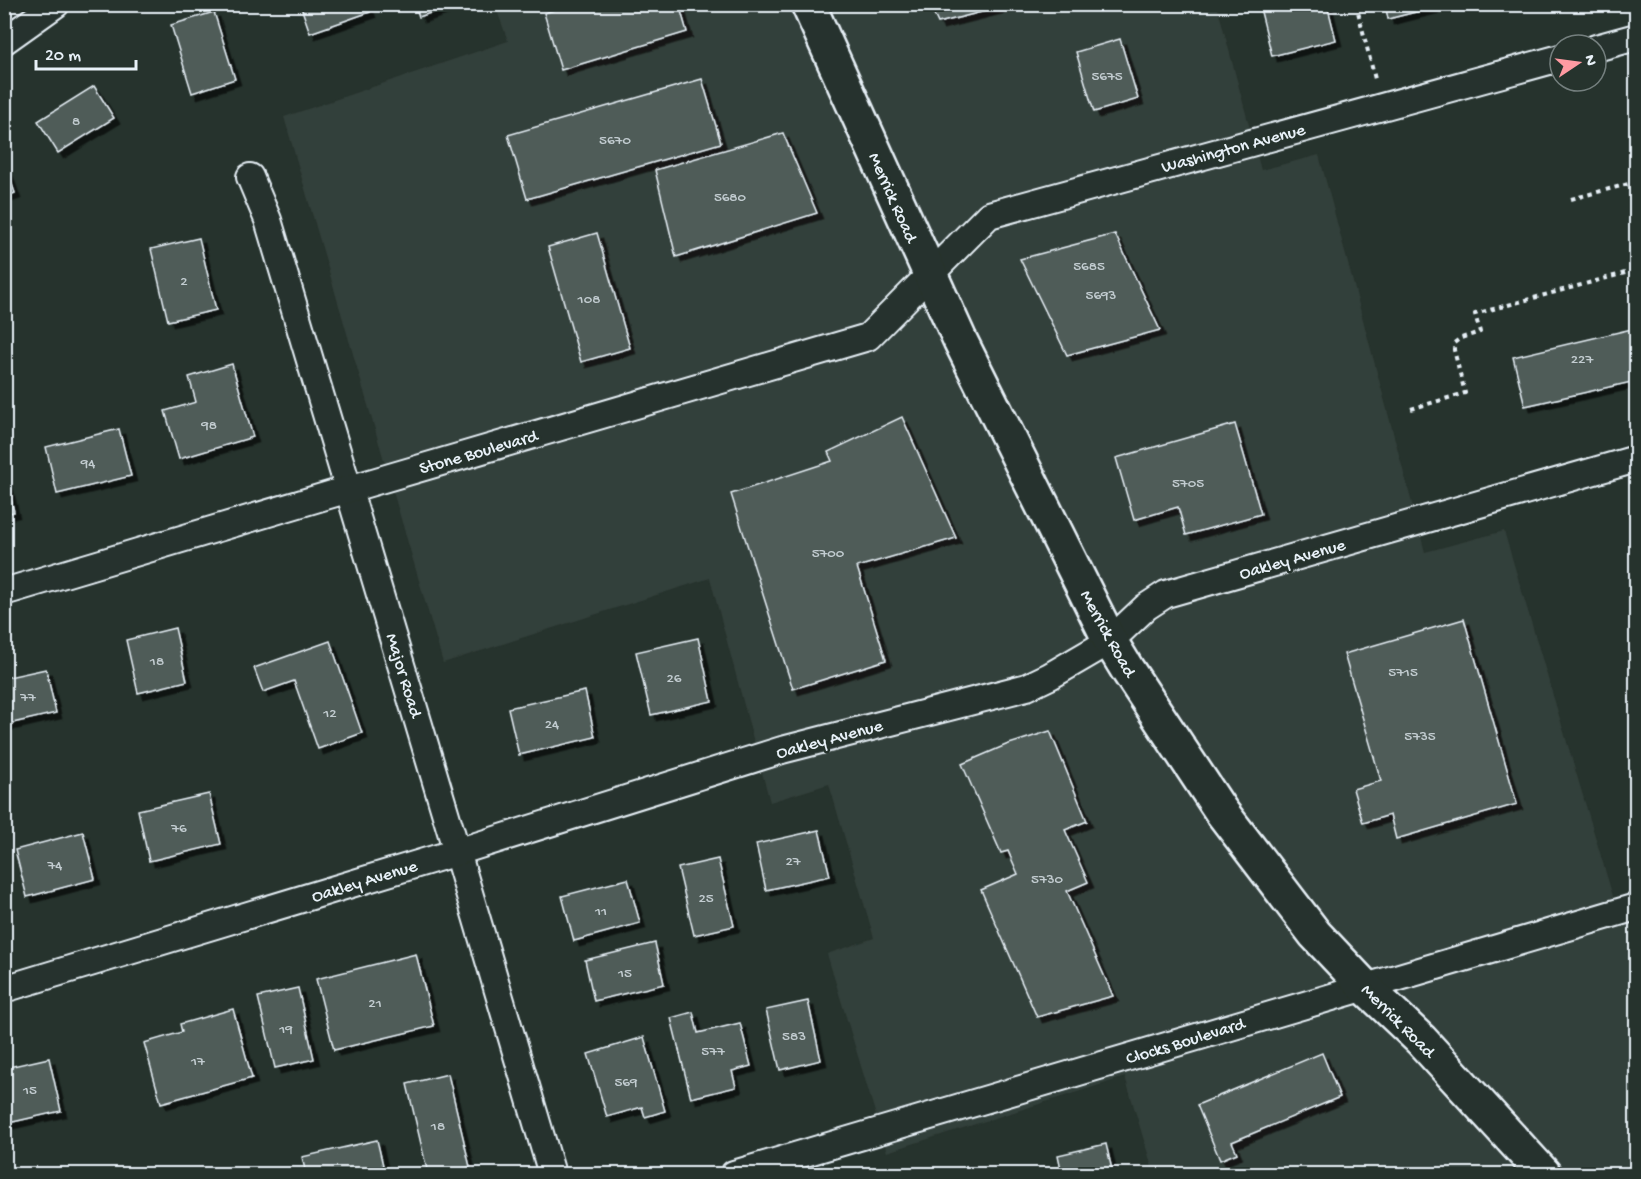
<svg xmlns="http://www.w3.org/2000/svg" width="1641" height="1179" font-family="'Gochi Hand',sans-serif">
	<style>
		.built { fill: #333f3a }
		.building { fill: #505c59; stroke: #e8f1f8; stroke-width: 1.5; filter: url(#shadow) }
		.lines { fill: none; stroke-linecap: round; stroke-linejoin: round }
		.minor-casing { stroke: #e8f1f8; stroke-width: 30 }
		.primary-casing { stroke: #e8f1f8; stroke-width: 38 }
		.path { stroke: #e8f1f8; stroke-width: 4; stroke-dasharray: 4.5 4.5; stroke-linecap: butt }
		.minor { stroke: #26332d; stroke-width: 26 }
		.primary { stroke: #26332d; stroke-width: 33 }
		.labels { text-anchor: middle; stroke-width: 5; stroke-linejoin: round; paint-order: stroke }
		.number-label { font-size: 15px; fill: #c2ccd0 }
		.street-label { font-size: 18px; fill: #e8f1f8; stroke: #26332d }
	</style>
	<defs>
		<filter id="shadow"><feDropShadow dx="5.5" dy="5.5" stdDeviation="0" flood-color="#0009"/></filter>
	</defs>
	<rect width="100%" height="100%" fill="#26332d"/>
	<filter id="ink" filterUnits="userSpaceOnUse"><feTurbulence type="fractalNoise" baseFrequency=".0167" numOctaves="2"/><feDisplacementMap in="SourceGraphic" scale="12" xChannelSelector="R" yChannelSelector="G"/><feConvolveMatrix kernelMatrix="1 2 1 2 8 2 1 2 1" color-interpolation-filters="sRGB"/></filter>
	<g filter="url(#ink)">
		<!-- built -->
		<polygon class="built" points="495,5 1217,5 1261,170 1319,155 1425,552 1504,531 1620,920 1636,916 1636,1174 1154,1174 1125,1077 887,1152 827,954 874,938 829,784 770,802 710,578 443,663 284,117 508,41"/>
		<!-- building -->
		<g class="building">
			<polygon points="300,4 367,4 370,12 310,33"/>
			<polygon points="415,4 456,4 419,17"/>
			<polygon points="574,4 679,4 687,32 561,70 544,13"/>
			<polygon points="929,4 1013,4 938,23"/>
			<polygon points="1259,4 1327,4 1336,40 1272,56"/>
			<polygon points="1385,4 1447,4 1388,19"/>
			<polygon points="214,12 235,79 192,93 171,25"/>
			<polygon points="1120,39 1138,99 1094,112 1076,52"/>
			<polygon points="702,79 721,143 527,199 508,135"/>
			<polygon points="94,86 114,118 58,153 38,121"/>
			<polygon points="783,133 817,213 676,257 655,170"/>
			<polygon points="4,162 15,193 4,197"/>
			<polygon points="597,233 630,348 581,362 548,247"/>
			<polygon points="1115,234 1160,330 1067,355 1020,259"/>
			<polygon points="199,238 216,310 168,321 151,249"/>
			<polygon points="1636,328 1636,381 1525,406 1513,357"/>
			<polygon points="232,364 253,437 179,459 165,411 196,402 189,377"/>
			<polygon points="902,417 956,538 857,567 886,660 793,689 731,494 832,461 828,452"/>
			<polygon points="1235,424 1261,514 1186,535 1178,507 1134,520 1116,458"/>
			<polygon points="119,429 131,476 57,494 46,447"/>
			<polygon points="4,470 14,512 4,514"/>
			<polygon points="1464,619 1517,804 1396,839 1390,815 1363,823 1353,789 1381,781 1344,654"/>
			<polygon points="175,628 187,681 138,693 126,640"/>
			<polygon points="698,638 712,701 651,715 636,652"/>
			<polygon points="330,641 362,733 318,749 294,681 263,692 254,668"/>
			<polygon points="46,669 56,713 4,725 4,678"/>
			<polygon points="585,691 595,737 519,755 508,708"/>
			<polygon points="1050,731 1087,821 1065,830 1088,882 1067,891 1113,996 1037,1017 981,890 1018,874 1008,851 1001,853 962,764 1006,745"/>
			<polygon points="209,794 221,844 149,861 138,810"/>
			<polygon points="819,830 830,876 766,890 756,844"/>
			<polygon points="83,832 95,879 27,897 15,850"/>
			<polygon points="718,859 734,926 694,935 678,868"/>
			<polygon points="628,879 640,923 574,941 562,896"/>
			<polygon points="655,943 664,984 594,1001 585,960"/>
			<polygon points="416,954 434,1026 334,1050 316,979"/>
			<polygon points="298,988 314,1059 275,1068 258,997"/>
			<polygon points="808,1001 821,1060 780,1070 766,1010"/>
			<polygon points="233,1009 252,1078 161,1103 144,1043 182,1032 180,1024"/>
			<polygon points="693,1012 698,1033 740,1023 751,1066 732,1071 736,1087 691,1098 671,1018"/>
			<polygon points="644,1037 665,1111 645,1117 642,1107 607,1117 588,1054"/>
			<polygon points="1322,1053 1340,1097 1232,1142 1237,1153 1220,1160 1197,1105"/>
			<polygon points="49,1058 61,1111 4,1124 4,1068"/>
			<polygon points="448,1074 470,1167 437,1174 428,1174 407,1084"/>
			<polygon points="377,1140 385,1174 306,1174 302,1157"/>
			<polygon points="1106,1144 1113,1174 1062,1174 1058,1155"/>
		</g>
		<g class="lines">
			<!-- minor casing -->
			<g class="minor-casing">
				<g id="minor">
					<polyline points="4,41 56,4"/>
					<polyline points="1596,48 1636,37"/>
					<polyline points="250,177 268,220 457,852 552,1174"/>
					<polyline points="4,592 349,489 868,337 989,215 1560,58"/>
					<polyline points="4,989 457,852 782,750 1027,687 1050,676 1110,641 1146,607 1166,594 1636,459"/>
					<polyline points="734,1174 1636,907"/>
				</g>
			</g>
			<!-- primary casing -->
			<g class="primary-casing">
				<polyline id="primary" points="808,4 960,340 1110,641 1127,669 1221,811 1315,934 1365,987 1421,1040 1544,1174"/>
			</g>
			<!-- path -->
			<g class="path">
				<polyline points="1356,4 1375,79"/>
				<polyline points="1599,4 1600,9"/>
				<polyline points="1571,199 1636,182"/>
				<polyline points="1411,409 1465,393 1454,350 1454,343 1461,338 1480,332 1475,314 1636,270"/>
			</g>
			<!-- minor -->
			<use href="#minor" class="minor"/>
			<!-- primary -->
			<use href="#primary" class="primary"/>
		</g>
	</g>
	<g class="labels">
		<!-- number labels -->
		<g class="number-label">
			<text x="1107" y="80">5675</text>
			<text x="76" y="125">8</text>
			<text x="615" y="144">5670</text>
			<text x="730" y="201">5680</text>
			<text x="1089" y="270">5685</text>
			<text x="184" y="285">2</text>
			<text x="1101" y="299">5693</text>
			<text x="589" y="303">108</text>
			<text x="1582" y="363">227</text>
			<text x="209" y="429">98</text>
			<text x="88" y="467">94</text>
			<text x="1188" y="487">5705</text>
			<text x="828" y="557">5700</text>
			<text x="157" y="665">18</text>
			<text x="1403" y="676">5715</text>
			<text x="674" y="682">26</text>
			<text x="28" y="701">77</text>
			<text x="330" y="717">12</text>
			<text x="552" y="728">24</text>
			<text x="1420" y="740">5735</text>
			<text x="179" y="832">76</text>
			<text x="793" y="865">27</text>
			<text x="55" y="869">74</text>
			<text x="1047" y="883">5730</text>
			<text x="706" y="902">25</text>
			<text x="601" y="915">11</text>
			<text x="625" y="977">15</text>
			<text x="375" y="1007">21</text>
			<text x="286" y="1033">19</text>
			<text x="794" y="1040">583</text>
			<text x="713" y="1055">577</text>
			<text x="198" y="1065">17</text>
			<text x="626" y="1086">569</text>
			<text x="30" y="1094">15</text>
			<text x="438" y="1130">18</text>
		</g>
		<!-- street labels -->
		<g class="street-label">
			<text transform="translate(1233 147) rotate(-15)" y="6">Washington Avenue</text>
			<text transform="translate(894 197) rotate(66)" y="6">Merrick Road</text>
			<text transform="translate(478 451) rotate(-16)" y="6">Stone Boulevard</text>
			<text transform="translate(1292 558) rotate(-16)" y="6">Oakley Avenue</text>
			<text transform="translate(1109 633) rotate(61)" y="6">Merrick Road</text>
			<text transform="translate(405 675) rotate(73)" y="6">Major Road</text>
			<text transform="translate(829 738) rotate(-15)" y="6">Oakley Avenue</text>
			<text transform="translate(364 880) rotate(-17)" y="6">Oakley Avenue</text>
			<text transform="translate(1399 1020) rotate(45)" y="6">Merrick Road</text>
			<text transform="translate(1185 1040) rotate(-17)" y="6">Clocks Boulevard</text>
		</g>
	</g>
	<!-- margin -->
	<rect width="1641" height="1179" fill="none" stroke="#26332d" stroke-width="24"/>
	<rect x="12" y="12" width="1617" height="1155" fill="none" stroke="#e8f1f8" stroke-width="2" filter="url(#ink)"/>
	<!-- north arrow -->
	<g transform="translate(1578 63) rotate(77)"><circle r="28" fill="#26332d" stroke="#747f7e" stroke-width="1.5"/>
	<path d="M0-4.5L10 22L0 15L-10 22Z" fill="#ff9aa2"/>
	<text y="-9" font-size="16" font-weight="bold" text-anchor="middle" fill="#e8f1f8">N</text>
	</g>
	<!-- scale -->
	<path d="M36 60v9h100v-9" fill="none" stroke="#e8f1f8" stroke-width="3"/>
	<text x="45" y="60" font-size="18" fill="#e8f1f8" stroke="#26332d" stroke-width="4.5" paint-order="stroke">20 m</text>
</svg>
